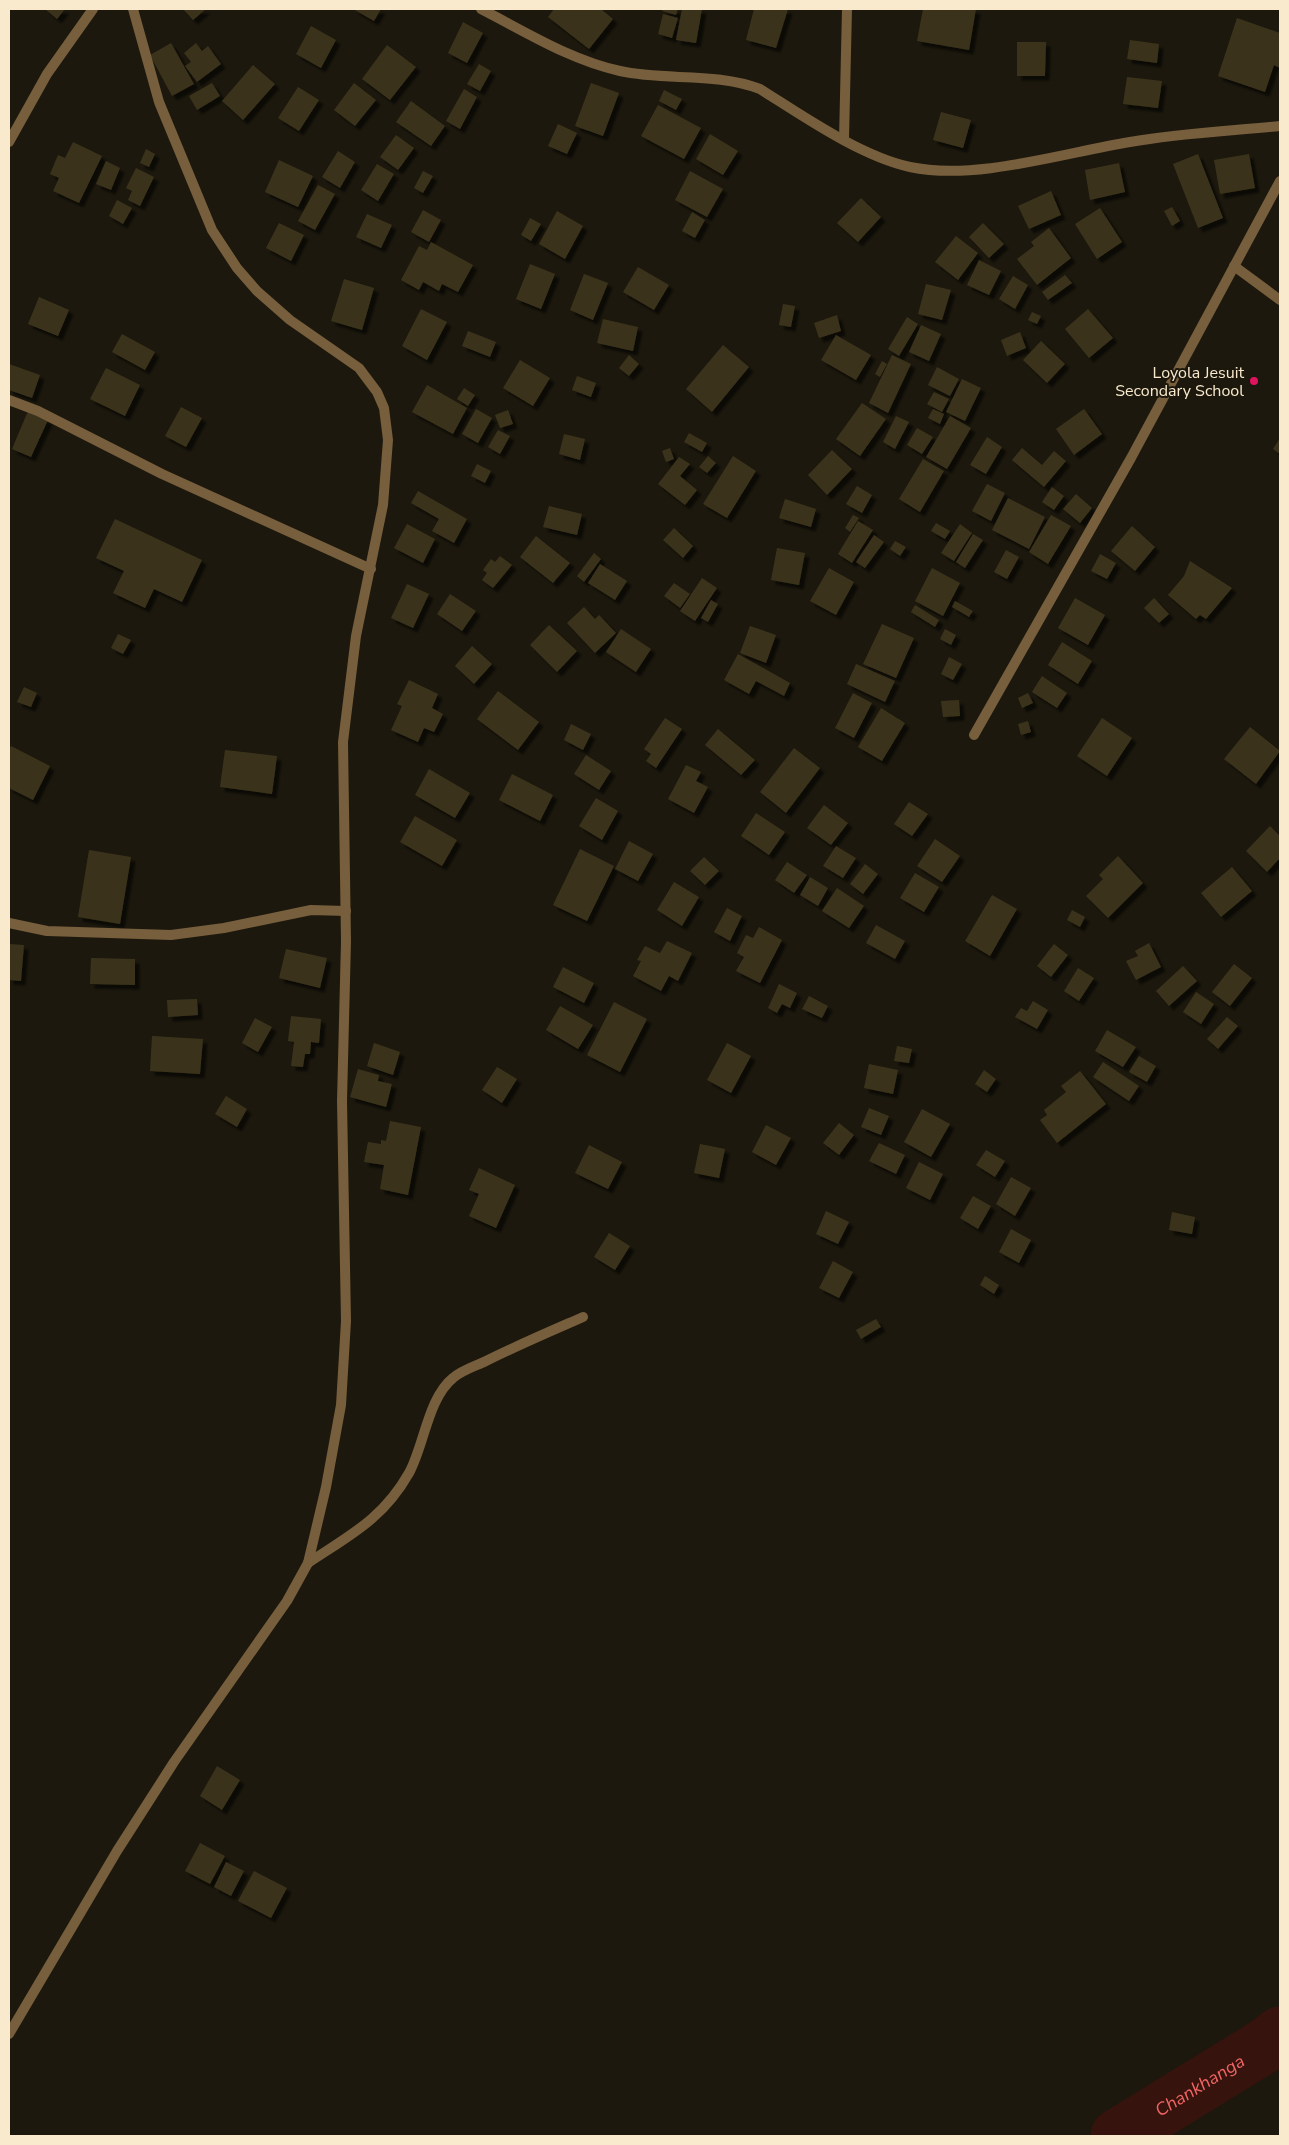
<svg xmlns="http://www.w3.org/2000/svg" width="1289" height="2145" font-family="'Nunito Sans',sans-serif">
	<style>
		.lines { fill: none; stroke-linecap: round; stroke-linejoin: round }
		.river { stroke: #36140d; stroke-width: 55 }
		.building { fill: #3b331b; filter: url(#shadow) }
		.street { stroke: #775e3c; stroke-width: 10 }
		.poi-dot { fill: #df145e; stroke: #1c180d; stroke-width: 2 }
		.labels { text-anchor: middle; stroke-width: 4; stroke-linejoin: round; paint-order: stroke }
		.poi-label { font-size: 16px; fill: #faeacd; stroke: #1c180d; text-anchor: end }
		.water-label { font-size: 18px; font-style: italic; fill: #f16464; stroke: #1c180d }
	</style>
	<defs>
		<filter id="shadow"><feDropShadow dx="4.5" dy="4.5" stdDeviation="1" flood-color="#0009"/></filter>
	</defs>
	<rect width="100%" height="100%" fill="#1c180d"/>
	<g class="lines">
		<!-- river -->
		<path class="river" id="s1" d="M1118,2136L1266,2045L1280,2034"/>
	</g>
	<!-- building -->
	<g class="building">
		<polygon points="45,9 65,9 57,19"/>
		<polygon points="183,9 206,9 193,20"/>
		<polygon points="353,9 381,9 374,21"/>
		<polygon points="554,9 601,9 613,19 589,49 548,17"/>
		<polygon points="663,9 678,9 676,15 662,11"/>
		<polygon points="682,9 702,9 696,43 676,40"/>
		<polygon points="754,9 788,9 776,48 746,40"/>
		<polygon points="923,9 976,9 969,50 917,41"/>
		<polygon points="663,14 678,18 672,38 658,34"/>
		<polygon points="1237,18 1280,33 1280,68 1274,65 1265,92 1218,76"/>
		<polygon points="463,22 483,33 467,63 448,53"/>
		<polygon points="311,26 336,40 321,68 296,54"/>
		<polygon points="1130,40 1159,44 1157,63 1127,59"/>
		<polygon points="1017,42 1046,42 1045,76 1017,76"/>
		<polygon points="171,43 194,84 172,96 150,55"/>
		<polygon points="196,43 202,51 208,46 221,64 197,82 185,66 191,62 184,53"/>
		<polygon points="387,45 416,67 390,100 362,79"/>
		<polygon points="479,64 491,71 480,91 467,84"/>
		<polygon points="253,65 275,84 243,120 222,101"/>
		<polygon points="1127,77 1162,81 1158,108 1123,104"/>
		<polygon points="212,83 220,96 197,110 189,96"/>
		<polygon points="354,83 376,100 355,126 334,110"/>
		<polygon points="591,83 619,93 603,136 575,126"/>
		<polygon points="298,87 319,100 299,131 278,118"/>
		<polygon points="464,89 477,97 460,129 446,121"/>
		<polygon points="664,90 682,99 676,110 659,101"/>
		<polygon points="411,101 445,126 431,146 396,122"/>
		<polygon points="658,105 701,128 684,159 641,136"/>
		<polygon points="941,112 971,120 963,148 933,140"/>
		<polygon points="558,124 577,133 567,154 548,146"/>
		<polygon points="710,134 738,151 723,175 696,159"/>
		<polygon points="396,135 414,148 398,170 380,157"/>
		<polygon points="73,142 102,156 79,203 53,191 59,178 50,174 58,155 65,158"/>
		<polygon points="146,149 155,154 149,167 140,163"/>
		<polygon points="338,151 355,162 340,188 322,177"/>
		<polygon points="1198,154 1223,218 1198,228 1173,164"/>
		<polygon points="1249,154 1255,188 1220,194 1214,160"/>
		<polygon points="279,160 313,176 298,207 265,192"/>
		<polygon points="106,161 120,168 111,190 96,184"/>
		<polygon points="1119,163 1125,192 1090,200 1085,170"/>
		<polygon points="377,164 394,174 378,201 361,190"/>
		<polygon points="136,168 154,177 140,206 128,200 132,191 126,188"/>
		<polygon points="423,171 433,176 423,193 414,188"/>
		<polygon points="690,171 723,189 707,217 675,200"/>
		<polygon points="318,185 335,194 315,230 298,221"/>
		<polygon points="1051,191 1061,215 1029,229 1018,206"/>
		<polygon points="861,198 881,217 858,242 837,223"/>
		<polygon points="117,200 132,208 123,224 109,216"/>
		<polygon points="1172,207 1180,221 1172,226 1164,211"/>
		<polygon points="1100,208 1122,242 1097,259 1075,224"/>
		<polygon points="423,210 441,220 429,242 411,232"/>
		<polygon points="557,211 583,226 565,259 539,244"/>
		<polygon points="692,212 705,220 695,238 682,231"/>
		<polygon points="367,214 392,225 381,248 356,237"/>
		<polygon points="530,218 541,224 531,241 521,235"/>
		<polygon points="279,223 304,235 291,261 266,248"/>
		<polygon points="983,223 1004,244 989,258 969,237"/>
		<polygon points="1049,228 1071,258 1037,285 1017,259 1034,246 1031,242"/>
		<polygon points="956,236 978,253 958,280 935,262"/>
		<polygon points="431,242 473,265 458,292 442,284 439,291 423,282 419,290 401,280 419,246 427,250"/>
		<polygon points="979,260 1001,271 989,295 967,285"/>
		<polygon points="530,264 555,274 541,309 516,299"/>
		<polygon points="638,267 669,285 654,310 623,292"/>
		<polygon points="584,274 608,283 593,320 570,310"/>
		<polygon points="1065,275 1072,283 1048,300 1042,292"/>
		<polygon points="1013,276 1028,285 1015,309 999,299"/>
		<polygon points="344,279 374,288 362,330 331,321"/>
		<polygon points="926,284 951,290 942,320 918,314"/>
		<polygon points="39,297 69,310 58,336 28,324"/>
		<polygon points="783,304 795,306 791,327 779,325"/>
		<polygon points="421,309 447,322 427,360 402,346"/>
		<polygon points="1088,309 1113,338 1089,358 1065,329"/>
		<polygon points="1032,312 1041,316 1037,324 1028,320"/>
		<polygon points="837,315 841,331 819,338 814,323"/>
		<polygon points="907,317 918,324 899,356 888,349"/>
		<polygon points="603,319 638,327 633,351 597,343"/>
		<polygon points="921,325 941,334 929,361 909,352"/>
		<polygon points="468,331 496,342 490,357 462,346"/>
		<polygon points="1020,332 1026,348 1007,356 1001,340"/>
		<polygon points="122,334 155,352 145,370 112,352"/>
		<polygon points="836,335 871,355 856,380 821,360"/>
		<polygon points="1041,341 1065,364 1047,383 1023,360"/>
		<polygon points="723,345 749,367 712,412 686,389"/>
		<polygon points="629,355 639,364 629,376 619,368"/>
		<polygon points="892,355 911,364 888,413 869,403"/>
		<polygon points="520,360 550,378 533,406 503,388"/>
		<polygon points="882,361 887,364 880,377 875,374"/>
		<polygon points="9,364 40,375 32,398 9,390"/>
		<polygon points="937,367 959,379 950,396 928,385"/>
		<polygon points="106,368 140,385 125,416 90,399"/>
		<polygon points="577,376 596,383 591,397 572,390"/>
		<polygon points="962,379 981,388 965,421 946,412"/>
		<polygon points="427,385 467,408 453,434 412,412"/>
		<polygon points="464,388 475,395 468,406 457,399"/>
		<polygon points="934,392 949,399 942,412 927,404"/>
		<polygon points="862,403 886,419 860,456 836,439"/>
		<polygon points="181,407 202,418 186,447 165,436"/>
		<polygon points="476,409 492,418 478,443 462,434"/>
		<polygon points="933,409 944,414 940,424 928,418"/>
		<polygon points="1084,409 1102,434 1074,455 1056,429"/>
		<polygon points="508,410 513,424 500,428 495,415"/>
		<polygon points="28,411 48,420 31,457 12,449"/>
		<polygon points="896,416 909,422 895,449 883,442"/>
		<polygon points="950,416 971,428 947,469 926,457"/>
		<polygon points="917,428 933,437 922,454 907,445"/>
		<polygon points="498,430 510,436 500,454 488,447"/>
		<polygon points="689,433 707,443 702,452 684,442"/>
		<polygon points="564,434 585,439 580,460 559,454"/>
		<polygon points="987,437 1002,447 986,474 970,465"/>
		<polygon points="1280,438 1280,454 1273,449"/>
		<polygon points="670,448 674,459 666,462 662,451"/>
		<polygon points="1022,448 1042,465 1054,451 1066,461 1044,487 1012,460"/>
		<polygon points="832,450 852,469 827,495 808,475"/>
		<polygon points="708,456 716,463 707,473 699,467"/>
		<polygon points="733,456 756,471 727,518 703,504"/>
		<polygon points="679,457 690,464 680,476 697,490 685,505 658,484"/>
		<polygon points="923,459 944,471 920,512 899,499"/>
		<polygon points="477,464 491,471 485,483 471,476"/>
		<polygon points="987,484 1005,493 991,521 972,511"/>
		<polygon points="857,486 872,495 862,513 846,504"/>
		<polygon points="1052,487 1064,496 1054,510 1042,502"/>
		<polygon points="418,491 467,519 454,543 432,531 439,519 411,503"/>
		<polygon points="1076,494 1092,508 1080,523 1063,509"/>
		<polygon points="1008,498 1045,517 1029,549 992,530"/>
		<polygon points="785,499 816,509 811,527 779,518"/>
		<polygon points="549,506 582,514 577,535 543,527"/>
		<polygon points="853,515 859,518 850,532 845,528"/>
		<polygon points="1051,515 1071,526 1048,564 1029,552"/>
		<polygon points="115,519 202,560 182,602 154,589 145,608 113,593 124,571 96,558"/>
		<polygon points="858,521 873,530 852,563 838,554"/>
		<polygon points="936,523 950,531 945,539 931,531"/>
		<polygon points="407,524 435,539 423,563 394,548"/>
		<polygon points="960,524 972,533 954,561 941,553"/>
		<polygon points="1132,526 1155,547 1135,571 1111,551"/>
		<polygon points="674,528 693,546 683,558 663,540"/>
		<polygon points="973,534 983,540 965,568 956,562"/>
		<polygon points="874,535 884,542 865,568 856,562"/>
		<polygon points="536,536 570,563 553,583 520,557"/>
		<polygon points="895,541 906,547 900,556 890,549"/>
		<polygon points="777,548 805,553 799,585 771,580"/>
		<polygon points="1006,550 1019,557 1007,579 994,572"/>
		<polygon points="594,553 601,559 584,582 577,576"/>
		<polygon points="1100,554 1116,563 1107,579 1091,571"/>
		<polygon points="500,556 512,565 493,588 482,580 487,573 483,570 491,559 495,562"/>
		<polygon points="1190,561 1232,588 1206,619 1200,615 1196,619 1168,595 1184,576"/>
		<polygon points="600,564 627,581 615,600 588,583"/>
		<polygon points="829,568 854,582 836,615 810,601"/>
		<polygon points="932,568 960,583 943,616 915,601"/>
		<polygon points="702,578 717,588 695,621 680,611"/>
		<polygon points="674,583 690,594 680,608 664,596"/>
		<polygon points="407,584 429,594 413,628 391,618"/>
		<polygon points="450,594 476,611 462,631 437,614"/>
		<polygon points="1075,598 1105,615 1088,645 1058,628"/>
		<polygon points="1154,598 1169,614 1159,623 1144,608"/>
		<polygon points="711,600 718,604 708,622 701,618"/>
		<polygon points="955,601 973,611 969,617 952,607"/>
		<polygon points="915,605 939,620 935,627 911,612"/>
		<polygon points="584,607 595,619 599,615 616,633 595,653 567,623"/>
		<polygon points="882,624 914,638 896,678 863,664"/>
		<polygon points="549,625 577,651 557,672 530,645"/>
		<polygon points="750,626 776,635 766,663 740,653"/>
		<polygon points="621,629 651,649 636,672 606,652"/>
		<polygon points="945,629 956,635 951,645 940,639"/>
		<polygon points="118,634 131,640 123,654 111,648"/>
		<polygon points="1062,642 1092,661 1078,684 1048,665"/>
		<polygon points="472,646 492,664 474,684 455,666"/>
		<polygon points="738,654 790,683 784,696 756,681 749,694 724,680"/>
		<polygon points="949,657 962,664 953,680 941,674"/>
		<polygon points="856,664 895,681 885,702 847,684"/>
		<polygon points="1042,676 1067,693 1057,708 1032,692"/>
		<polygon points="409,680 438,694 432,708 443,714 434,732 424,728 418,742 391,730 402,706 397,704"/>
		<polygon points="24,687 37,693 31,707 17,702"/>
		<polygon points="498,691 539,722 518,750 477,719"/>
		<polygon points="853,693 872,703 854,738 835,728"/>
		<polygon points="1028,693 1033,703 1022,708 1018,698"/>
		<polygon points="959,700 960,716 943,717 941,701"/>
		<polygon points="881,708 905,723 882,761 858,747"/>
		<polygon points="665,718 682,729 656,768 646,761 651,754 644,749"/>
		<polygon points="1102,718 1132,738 1107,776 1077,756"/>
		<polygon points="1028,721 1031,732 1021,735 1018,724"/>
		<polygon points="571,724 591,734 583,750 564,740"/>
		<polygon points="1250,727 1280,751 1256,784 1224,759"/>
		<polygon points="718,729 755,760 741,775 705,745"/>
		<polygon points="11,746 50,766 33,800 9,788 9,750"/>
		<polygon points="794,748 820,768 786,813 760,792"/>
		<polygon points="225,750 277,756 272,794 220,787"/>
		<polygon points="586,755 611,771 599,790 574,774"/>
		<polygon points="686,765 701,772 696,781 708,787 694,813 668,799"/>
		<polygon points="429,769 470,793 455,818 415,795"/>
		<polygon points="512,774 553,795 540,821 499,800"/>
		<polygon points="596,798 618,811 602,840 579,826"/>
		<polygon points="909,802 928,814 912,836 894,824"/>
		<polygon points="824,805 848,823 831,845 807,828"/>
		<polygon points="756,813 785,832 769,855 741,836"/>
		<polygon points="415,816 457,840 442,866 400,842"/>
		<polygon points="1270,826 1280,836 1280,858 1267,872 1246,851"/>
		<polygon points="935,839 960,856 942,882 917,866"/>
		<polygon points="629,841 653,854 638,881 615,869"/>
		<polygon points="836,846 856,858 843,878 823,866"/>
		<polygon points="580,849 614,866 587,921 553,905"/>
		<polygon points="89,850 131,857 120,924 78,917"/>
		<polygon points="1118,856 1143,883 1108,918 1086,896 1103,879 1099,875"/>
		<polygon points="704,857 719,871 705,885 690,871"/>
		<polygon points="787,862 807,875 794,893 775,880"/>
		<polygon points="865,864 878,874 863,894 850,884"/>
		<polygon points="1232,867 1252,891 1221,917 1201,893"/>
		<polygon points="915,873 939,887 924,912 900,898"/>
		<polygon points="810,877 828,888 818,906 800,895"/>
		<polygon points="674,882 699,897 682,926 657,910"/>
		<polygon points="837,888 864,906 849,928 822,911"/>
		<polygon points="992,895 1017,909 990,956 965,941"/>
		<polygon points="727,908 742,916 730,941 714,932"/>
		<polygon points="1072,910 1085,917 1080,927 1067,920"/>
		<polygon points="876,925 905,941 895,959 866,943"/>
		<polygon points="759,927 782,940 760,983 736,971 744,957 737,953 746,935 753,938"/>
		<polygon points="667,941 692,953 678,981 669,976 661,991 633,976 641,961 637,960 645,946 660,953"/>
		<polygon points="1149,943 1161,967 1136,980 1126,961 1138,956 1135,951"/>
		<polygon points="9,944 24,945 21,981 9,980"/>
		<polygon points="1054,944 1068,955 1051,977 1037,966"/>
		<polygon points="286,949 327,958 320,988 279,978"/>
		<polygon points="91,958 135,959 135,985 90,984"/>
		<polygon points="1234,964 1252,978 1230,1006 1212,992"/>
		<polygon points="1183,966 1197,981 1169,1006 1156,991"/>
		<polygon points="563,967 594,983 584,1003 553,987"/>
		<polygon points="1078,968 1094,978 1079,1001 1064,991"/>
		<polygon points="779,984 797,993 790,1008 782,1004 777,1013 768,1008"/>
		<polygon points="1196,992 1214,1004 1201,1024 1183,1012"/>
		<polygon points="809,996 828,1006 822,1018 802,1009"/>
		<polygon points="197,999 198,1015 168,1017 167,1000"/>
		<polygon points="1033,1001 1048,1010 1037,1029 1015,1017 1021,1008 1027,1011"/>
		<polygon points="614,1002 647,1019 620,1072 587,1055"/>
		<polygon points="560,1006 593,1025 578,1049 546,1030"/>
		<polygon points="291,1016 321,1019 319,1043 311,1042 310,1054 305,1054 303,1067 291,1066 294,1042 288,1041"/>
		<polygon points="1227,1017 1238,1026 1218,1049 1207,1039"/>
		<polygon points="255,1018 272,1027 258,1052 242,1043"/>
		<polygon points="1107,1030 1136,1047 1123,1067 1095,1051"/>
		<polygon points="152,1036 203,1039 200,1074 150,1071"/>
		<polygon points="374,1043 400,1052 393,1075 367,1066"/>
		<polygon points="727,1043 751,1056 731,1093 707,1080"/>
		<polygon points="897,1046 912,1049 909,1063 894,1061"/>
		<polygon points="1139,1056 1156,1066 1147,1082 1129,1072"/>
		<polygon points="1103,1062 1139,1086 1129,1101 1093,1077"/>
		<polygon points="869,1064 898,1070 893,1094 864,1088"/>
		<polygon points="497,1067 517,1079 502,1103 482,1090"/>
		<polygon points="358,1069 379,1075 378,1081 392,1084 386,1107 350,1097"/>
		<polygon points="984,1070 996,1079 987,1092 975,1084"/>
		<polygon points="1080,1071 1106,1104 1057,1143 1040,1120 1047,1115 1044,1110 1066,1092 1061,1086"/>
		<polygon points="226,1096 247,1109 237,1127 215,1114"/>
		<polygon points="869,1108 889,1116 881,1135 861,1127"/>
		<polygon points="922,1109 950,1124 931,1157 904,1142"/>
		<polygon points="390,1121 421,1127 408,1195 380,1189 384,1165 364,1162 368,1142 381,1144 381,1140 386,1141"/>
		<polygon points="839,1123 854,1135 839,1155 823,1143"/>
		<polygon points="766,1125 791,1138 776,1165 752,1152"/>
		<polygon points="879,1143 905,1155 896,1174 869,1161"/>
		<polygon points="700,1144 725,1149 719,1178 694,1173"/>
		<polygon points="589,1145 622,1162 608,1189 575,1173"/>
		<polygon points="986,1150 1005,1161 995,1177 976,1165"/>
		<polygon points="919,1162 943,1174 930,1200 906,1188"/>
		<polygon points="479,1168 515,1185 496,1228 469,1216 479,1194 469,1190"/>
		<polygon points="1011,1177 1031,1188 1015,1216 996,1204"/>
		<polygon points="973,1196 991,1206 978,1229 960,1218"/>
		<polygon points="826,1211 849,1222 838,1244 816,1234"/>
		<polygon points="1172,1212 1195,1217 1192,1234 1169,1230"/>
		<polygon points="1011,1229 1031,1240 1019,1263 999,1252"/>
		<polygon points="609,1233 630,1246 615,1270 594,1257"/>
		<polygon points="833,1261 853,1272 839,1298 819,1288"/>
		<polygon points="985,1276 999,1285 994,1294 980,1285"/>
		<polygon points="876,1319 881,1327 861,1339 856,1330"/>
		<polygon points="217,1766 240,1780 222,1810 200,1796"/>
		<polygon points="200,1843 225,1856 210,1884 185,1871"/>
		<polygon points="226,1862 244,1871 231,1896 214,1887"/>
		<polygon points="254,1871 287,1888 271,1918 238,1901"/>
	</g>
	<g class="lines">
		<!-- street -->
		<g class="street">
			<path d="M481,9C526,32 570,60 620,71C665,81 716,72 760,89C803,116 860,156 910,167C976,181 1063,153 1130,142C1180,133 1230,131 1280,126"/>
			<polyline points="844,139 847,9"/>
			<polyline points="9,142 47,74 93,9"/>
			<polyline points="1234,266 1280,300"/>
			<polyline points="9,400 38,411 162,474 371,569"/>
			<polyline points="974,735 1131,458 1280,181"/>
			<polyline points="9,923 47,931 171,935 224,928 311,910 346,911"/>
			<path d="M308,1563C350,1535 383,1519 409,1473C424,1446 428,1398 453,1378C462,1370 476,1366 486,1361C518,1345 551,1331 583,1317"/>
			<polyline points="9,2034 117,1851 174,1762 287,1601 308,1563 326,1487 341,1405 346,1321 342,1101 346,941 343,742 356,636 383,505 388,440 384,408 377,392 359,368 290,320 257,291 237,268 212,230 159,102 133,9"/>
		</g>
	</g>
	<!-- markers -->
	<circle class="poi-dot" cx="1254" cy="381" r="5"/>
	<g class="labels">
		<!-- poi labels -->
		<g class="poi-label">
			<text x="1244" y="378">Loyola Jesuit<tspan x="1244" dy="18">Secondary School</tspan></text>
		</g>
		<!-- water labels -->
		<g class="water-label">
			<text dy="6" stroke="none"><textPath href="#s1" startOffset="96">Chankhanga</textPath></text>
		</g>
	</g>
	<!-- border -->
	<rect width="1289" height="2145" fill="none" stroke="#faeacd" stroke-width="20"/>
</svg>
